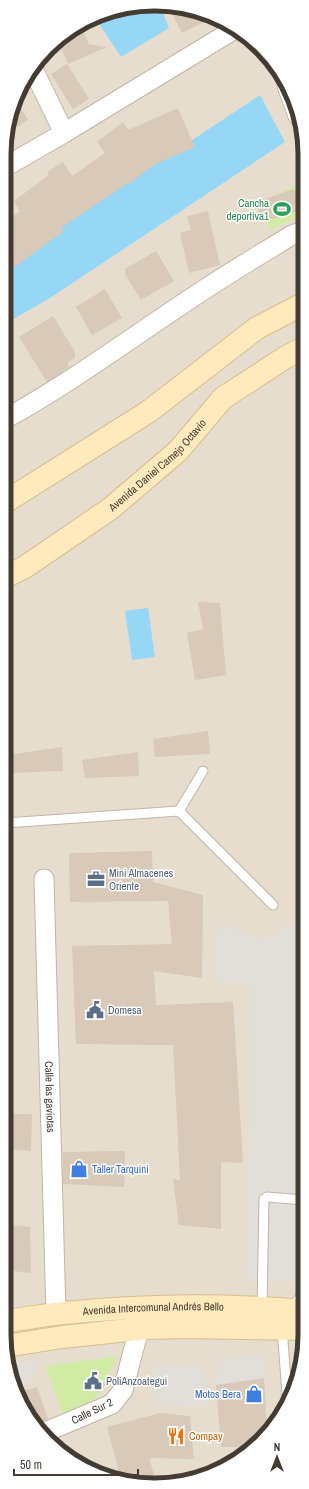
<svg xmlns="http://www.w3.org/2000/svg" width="309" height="1489" font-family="'Archivo Narrow',sans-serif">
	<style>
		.residential { fill: #e7ddce }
		.green { fill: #d1eba5 }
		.parking { fill: #e2deda }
		.water { fill: #97d7f6 }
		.building { fill: #d8c9b9 }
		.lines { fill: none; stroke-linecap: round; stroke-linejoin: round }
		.lane-casing { stroke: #c1b5a6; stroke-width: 11 }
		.street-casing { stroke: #c1b5a6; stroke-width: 21 }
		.secondary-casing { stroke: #d6bd8c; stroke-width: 24 }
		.lane { stroke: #fff; stroke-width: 9 }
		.street { stroke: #fff; stroke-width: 19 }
		.secondary { stroke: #ffeabe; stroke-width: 22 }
		.labels { text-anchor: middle; stroke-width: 3; stroke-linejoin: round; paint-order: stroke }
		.leisure-label { font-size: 11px; fill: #27864d; stroke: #fff; text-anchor: end }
		.street-label { font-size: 11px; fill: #443b32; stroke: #fff }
		.service-label { font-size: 11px; fill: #4e5e75; stroke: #fff; text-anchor: start }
		.shop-label { font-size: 11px; fill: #366cbe; stroke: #fff; text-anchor: start }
		.food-label { font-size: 11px; fill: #c56008; stroke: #fff; text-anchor: start }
		.rim { fill: none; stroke: #443b32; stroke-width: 5 }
	</style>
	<rect width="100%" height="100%" fill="#f2ece1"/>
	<!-- residential -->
	<polygon class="residential" points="174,5 221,19 261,48 293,97 305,144 304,1354 289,1401 254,1448 203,1477 145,1485 97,1473 48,1441 15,1392 4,1334 5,135 24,79 63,35 115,9"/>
	<!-- green -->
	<g class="green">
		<polygon points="302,182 305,189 305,213 270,230 257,205"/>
		<polygon points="118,1356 95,1399 63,1415 45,1366"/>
	</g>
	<!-- parking -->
	<g class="parking">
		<polygon points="295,922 304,923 304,1282 245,1278 250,1155 252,986 216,980 219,925 265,940"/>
		<polygon points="265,1355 264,1378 216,1385 223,1358"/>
		<polygon points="39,1360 31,1382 14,1386 10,1365"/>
		<polygon points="154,1367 204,1367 209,1407 156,1404"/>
	</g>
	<!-- water -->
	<g class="water">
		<polygon points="160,6 169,28 121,57 96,19 115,9"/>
		<polygon points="260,95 285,142 50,298 5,324 5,264"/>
		<polygon points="148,608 155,657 132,660 125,611"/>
	</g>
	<!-- building -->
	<g class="building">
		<polygon points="174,5 214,17 182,33 168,6"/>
		<polygon points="81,26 89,44 107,47 68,64 60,46 72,41 68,33"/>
		<polygon points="67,64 89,99 73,109 51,74"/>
		<polygon points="17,101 28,120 6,134"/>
		<polygon points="178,108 195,147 154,165 129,184 128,183 61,228 64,231 5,274 5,222 20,211 14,201 49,175 47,172 63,162 72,176 105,153 97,142 123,122 128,130"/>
		<polygon points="294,189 301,210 262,222 256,202"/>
		<polygon points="208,211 220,265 189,273 180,233 191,230 187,216"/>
		<polygon points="156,251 174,281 141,300 125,274 125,269"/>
		<polygon points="105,289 122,318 92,335 76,307"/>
		<polygon points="53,316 75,352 75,358 67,363 69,367 47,382 19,337"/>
		<polygon points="198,602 220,603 226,675 195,680 187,633 203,629"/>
		<polygon points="208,731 210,754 155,757 153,739"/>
		<polygon points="62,747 63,771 9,773 7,755"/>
		<polygon points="138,752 139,776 85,778 82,760"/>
		<polygon points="152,851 153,882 203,895 202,978 154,971 156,1005 233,1002 243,1163 221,1162 221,1229 179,1225 173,1179 180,1180 173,1045 76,1044 72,946 172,944 168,901 70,902 69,853"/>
		<polygon points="4,1114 32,1114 31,1151 4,1149"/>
		<polygon points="125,1151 124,1187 63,1184 63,1152"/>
		<polygon points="4,1225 30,1227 31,1273 4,1270"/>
		<polygon points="264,1378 267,1430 254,1447 221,1447 216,1385"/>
		<polygon points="37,1387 48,1419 37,1424 16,1393"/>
		<polygon points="160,1413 190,1416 194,1459 149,1458 155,1478 137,1483 121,1479 107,1427"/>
	</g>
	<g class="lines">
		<!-- lane casing -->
		<g class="lane-casing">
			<g id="lane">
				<polyline points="179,811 203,771"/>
				<polyline points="5,823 179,811 273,905"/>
				<polyline points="262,1308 264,1199 267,1197 304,1200"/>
				<polyline points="291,1308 304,1293"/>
				<polyline points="282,1328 287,1394 290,1399"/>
			</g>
		</g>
		<!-- street casing -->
		<g class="street-casing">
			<g id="street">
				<polyline points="33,69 64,133"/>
				<polyline points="287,86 298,116"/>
				<polyline points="5,167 64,133 235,29"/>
				<path d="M5,419C72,382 135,335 199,293C229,273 261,254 292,235L305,230"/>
				<path id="s1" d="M44,879L56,1314"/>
				<polyline points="43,1433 112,1404 123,1390 139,1329"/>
			</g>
		</g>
		<!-- secondary casing -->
		<g class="secondary-casing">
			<g id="secondary">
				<polyline points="5,502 148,412 257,328 305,303"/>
				<path id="s2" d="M5,577L25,567L110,509L178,451L223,398L286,357L305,347"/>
				<path id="s3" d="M4,1321C24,1319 44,1315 64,1313C143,1305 225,1304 304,1311"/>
				<polyline points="6,1346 62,1337 147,1328 184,1327 304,1329"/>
			</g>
		</g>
		<!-- lane -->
		<use href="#lane" class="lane"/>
		<!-- street -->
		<use href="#street" class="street"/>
		<!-- secondary -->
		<use href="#secondary" class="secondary"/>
	</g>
	<!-- icons -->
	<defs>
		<g id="stadium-bare" transform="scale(1.38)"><path d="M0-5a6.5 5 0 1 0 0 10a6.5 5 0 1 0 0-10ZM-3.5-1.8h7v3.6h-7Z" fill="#2e9e5b" stroke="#fff" stroke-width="2.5" paint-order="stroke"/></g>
		<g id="office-bare" transform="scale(1.38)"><path d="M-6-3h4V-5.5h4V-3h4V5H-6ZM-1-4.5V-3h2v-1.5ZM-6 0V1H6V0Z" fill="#5c6f8a" stroke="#fff" stroke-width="2.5" paint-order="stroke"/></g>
		<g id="civic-bare" transform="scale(1.38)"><path d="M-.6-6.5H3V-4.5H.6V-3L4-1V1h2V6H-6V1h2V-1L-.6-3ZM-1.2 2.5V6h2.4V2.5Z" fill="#5c6f8a" stroke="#fff" stroke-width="2.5" paint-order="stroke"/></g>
		<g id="shop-bare" transform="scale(1.38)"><path d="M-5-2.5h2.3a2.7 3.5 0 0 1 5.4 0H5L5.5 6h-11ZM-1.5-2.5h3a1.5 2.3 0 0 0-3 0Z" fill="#3f7fe0" stroke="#fff" stroke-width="2.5" paint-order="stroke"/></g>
		<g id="restaurant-bare" transform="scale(1.38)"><path d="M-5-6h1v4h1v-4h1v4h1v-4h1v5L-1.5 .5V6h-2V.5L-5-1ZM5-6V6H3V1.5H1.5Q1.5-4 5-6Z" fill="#e8710a" stroke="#fff" stroke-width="2.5" paint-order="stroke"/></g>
	</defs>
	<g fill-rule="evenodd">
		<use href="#stadium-bare" x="282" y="209"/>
		<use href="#office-bare" x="96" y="879"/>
		<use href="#civic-bare" x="95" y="1010"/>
		<use href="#shop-bare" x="79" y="1169"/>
		<use href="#civic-bare" x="93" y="1381"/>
		<use href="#shop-bare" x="254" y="1394"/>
		<use href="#restaurant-bare" x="176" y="1436"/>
	</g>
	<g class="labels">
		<!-- leisure labels -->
		<g class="leisure-label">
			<text x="269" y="207">Cancha<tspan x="269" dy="13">deportiva1</tspan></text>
		</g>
		<!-- street labels -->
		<g class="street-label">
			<text dy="4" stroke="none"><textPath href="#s2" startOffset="190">Avenida Daniel Camejo Octavio</textPath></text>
			<text dy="4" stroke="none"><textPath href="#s1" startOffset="218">Calle las gaviotas</textPath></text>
			<text dy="4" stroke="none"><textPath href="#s3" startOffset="150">Avenida Intercomunal Andrés Bello</textPath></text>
			<text transform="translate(92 1411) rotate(-26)" y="4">Calle Sur 2</text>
		</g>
		<!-- service labels -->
		<g class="service-label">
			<text x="109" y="877">Mini Almacenes<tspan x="109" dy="13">Oriente</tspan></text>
			<text x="108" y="1014">Domesa</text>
			<text x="106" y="1385">PoliAnzoategui</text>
		</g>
		<!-- shop labels -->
		<g class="shop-label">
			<text x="92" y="1173">Taller Tarquini</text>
			<text x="241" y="1398" text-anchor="end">Motos Bera</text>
		</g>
		<!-- food labels -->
		<g class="food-label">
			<text x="189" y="1440">Compay</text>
		</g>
	</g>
	<!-- crop -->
	<path d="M0 0H309V1489H0ZM154 11H155A143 143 0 0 1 298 154V1335A143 143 0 0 1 155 1478H154A143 143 0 0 1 11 1335V154A143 143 0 0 1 154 11Z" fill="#fff" fill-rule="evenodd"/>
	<path class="rim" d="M154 11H155A143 143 0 0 1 298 154V1335A143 143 0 0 1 155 1478H154A143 143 0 0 1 11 1335V154A143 143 0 0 1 154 11Z"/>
	<!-- north arrow -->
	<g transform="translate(277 1457)" stroke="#ffffff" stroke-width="3" paint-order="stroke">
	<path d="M0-3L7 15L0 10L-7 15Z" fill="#443b32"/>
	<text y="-6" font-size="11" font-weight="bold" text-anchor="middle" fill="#443b32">N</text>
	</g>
	<!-- scale -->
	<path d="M14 1469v6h124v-6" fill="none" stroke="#443b32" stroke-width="2"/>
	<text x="20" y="1469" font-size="12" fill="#443b32" stroke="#ffffff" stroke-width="3" paint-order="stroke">50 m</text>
</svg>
